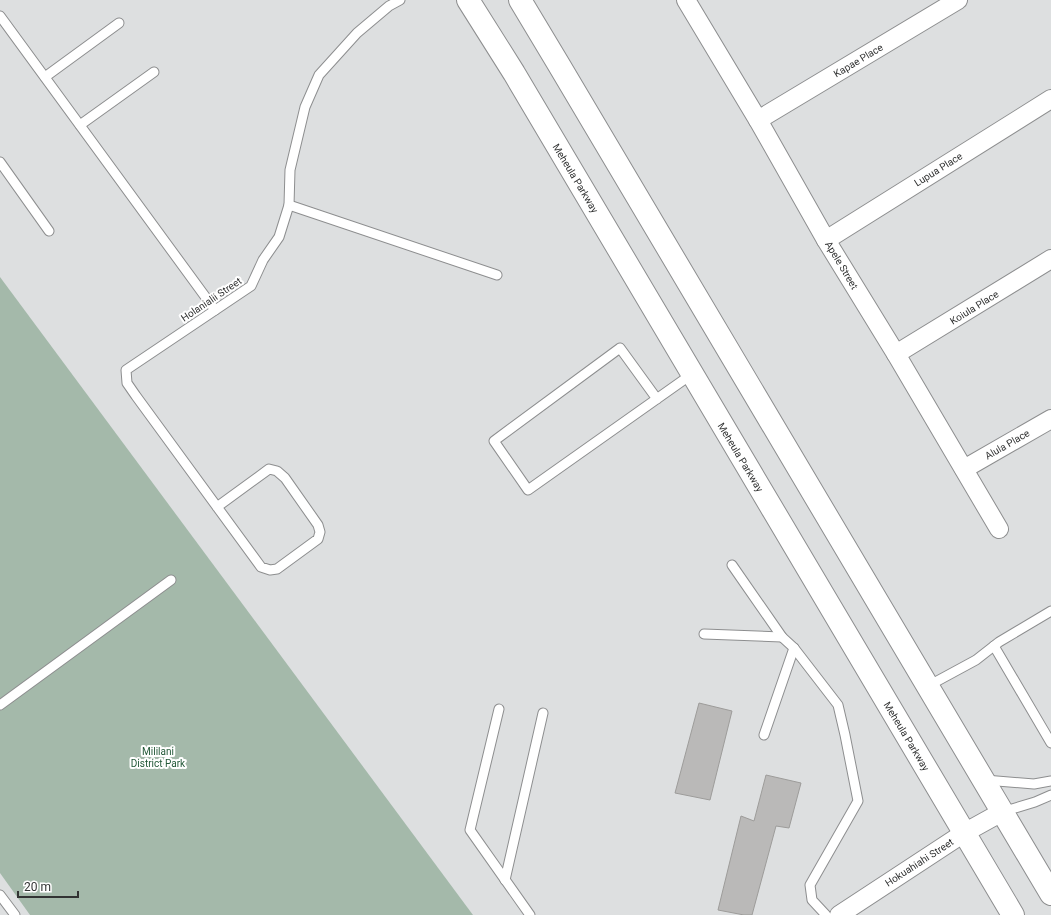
<svg xmlns="http://www.w3.org/2000/svg" width="1051" height="915" font-family="Roboto,sans-serif">
	<style>
		.green { fill: #a4b9aa }
		.building { fill: #bab9b8; stroke: #9d9c9a }
		.lines { fill: none; stroke-linecap: round; stroke-linejoin: round }
		.service-casing { stroke: #8d8e8f; stroke-width: 11 }
		.minor-casing { stroke: #8d8e8f; stroke-width: 20 }
		.tertiary-casing { stroke: #8d8e8f; stroke-width: 24 }
		.service { stroke: #fff; stroke-width: 9 }
		.minor { stroke: #fff; stroke-width: 18 }
		.tertiary { stroke: #fff; stroke-width: 22 }
		.labels { text-anchor: middle; stroke-width: 4; stroke-linejoin: round; paint-order: stroke }
		.street-label { font-size: 10px; fill: #323333; stroke: #fff }
		.park-label { font-size: 10px; fill: #225837; stroke: #fff }
	</style>
	<rect width="100%" height="100%" fill="#dddfe0"/>
	<!-- green -->
	<polygon class="green" points="0,277 473,915 30,915 0,873"/>
	<!-- building -->
	<g class="building">
		<polygon points="699,703 732,711 710,800 675,793"/>
		<polygon points="766,775 801,783 789,828 776,826 752,915 744,915 718,910 741,816 754,821"/>
	</g>
	<g class="lines">
		<!-- service casing -->
		<g class="service-casing">
			<g id="service">
				<polyline points="0,16 215,310"/>
				<polyline points="45,77 119,23"/>
				<polyline points="80,125 154,72"/>
				<polyline points="0,162 49,231"/>
				<polyline points="289,205 497,275"/>
				<polyline points="657,399 620,348 494,441 528,490 692,374"/>
				<polyline points="217,507 269,469 277,471 285,478 318,525 320,532 318,539 277,569 270,570 261,567 136,396 127,383 126,370 251,286 263,260 279,237 289,205 290,170 305,107 319,75 357,33 389,6 400,0"/>
				<polyline points="732,565 782,637 794,648 838,705 845,735 858,801 810,885 812,900 826,915"/>
				<polyline points="704,634 782,637"/>
				<polyline points="994,646 1051,743"/>
				<polyline points="928,686 976,660 999,642 1051,611"/>
				<polyline points="0,705 171,580"/>
				<polyline points="499,709 470,830 530,915"/>
				<polyline points="764,735 794,648"/>
				<polyline points="985,780 1034,784 1051,781"/>
				<polyline points="1002,812 1035,802 1051,795"/>
				<polyline points="505,880 543,713"/>
				<polyline points="0,895 15,915"/>
			</g>
		</g>
		<!-- minor casing -->
		<g class="minor-casing">
			<g id="minor">
				<polyline points="686,0 758,120 826,240 896,354 999,529"/>
				<polyline points="758,120 958,0"/>
				<polyline points="826,240 1051,99"/>
				<polyline points="896,354 1051,259"/>
				<polyline points="964,469 1051,419"/>
				<polyline points="839,915 964,833 1002,812"/>
			</g>
		</g>
		<!-- tertiary casing -->
		<g class="tertiary-casing">
			<g id="tertiary">
				<polyline points="468,0 514,73 1013,915"/>
				<polyline points="520,0 559,65 1051,894"/>
			</g>
		</g>
		<!-- service -->
		<use href="#service" class="service"/>
		<!-- minor -->
		<use href="#minor" class="minor"/>
		<!-- tertiary -->
		<use href="#tertiary" class="tertiary"/>
	</g>
	<g class="labels">
		<!-- street labels -->
		<g class="street-label">
			<text transform="translate(858 60) rotate(-31)" y="4">Kapae Place</text>
			<text transform="translate(938 169) rotate(-32)" y="4">Lupua Place</text>
			<text transform="translate(576 178) rotate(59)" y="4">Meheula Parkway</text>
			<text transform="translate(842 265) rotate(59)" y="4">Apele Street</text>
			<text transform="translate(211 299) rotate(-34)" y="4">Holanialii Street</text>
			<text transform="translate(974 307) rotate(-32)" y="4">Koiula Place</text>
			<text transform="translate(1007 444) rotate(-30)" y="4">Alula Place</text>
			<text transform="translate(741 457) rotate(59)" y="4">Meheula Parkway</text>
			<text transform="translate(907 736) rotate(59)" y="4">Meheula Parkway</text>
			<text transform="translate(919 862) rotate(-33)" y="4">Hokuahiahi Street</text>
		</g>
		<!-- park labels -->
		<g class="park-label">
			<text x="158" y="755">Mililani<tspan x="158" dy="12">District Park</tspan></text>
		</g>
	</g>
	<!-- scale -->
	<path d="M18 891v6h60v-6" fill="none" stroke="#323333" stroke-width="2"/>
	<text x="24" y="891" font-size="12" fill="#323333" stroke="#ffffff" stroke-width="3" paint-order="stroke">20 m</text>
</svg>
